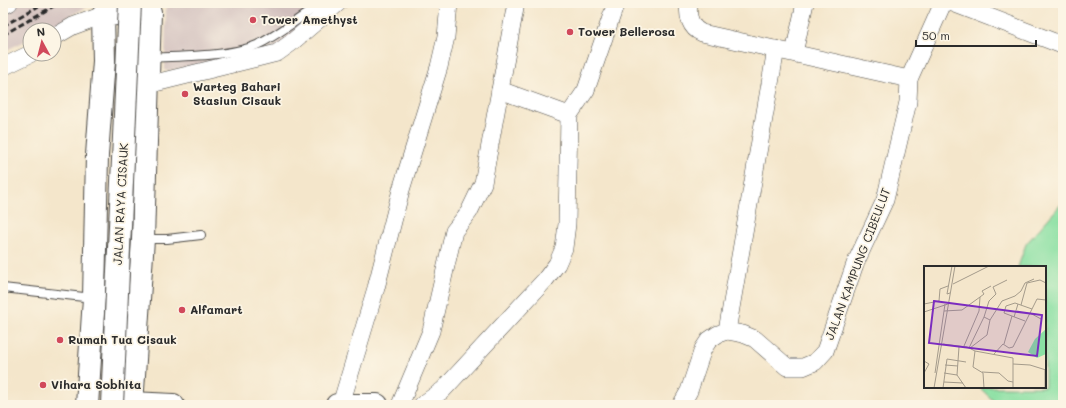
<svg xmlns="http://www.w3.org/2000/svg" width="1066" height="408" font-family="Mali,sans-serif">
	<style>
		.industrial { fill: #d1bfbd }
		.green { fill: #8ae0a3; stroke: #5a8667 }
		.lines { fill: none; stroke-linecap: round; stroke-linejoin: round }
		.lane-casing { stroke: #494743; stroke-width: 10 }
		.street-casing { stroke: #494743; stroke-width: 18 }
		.secondary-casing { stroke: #494743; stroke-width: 24 }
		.lane { stroke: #fff; stroke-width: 8 }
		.street { stroke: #fff; stroke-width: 17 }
		.secondary { stroke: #fff; stroke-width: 22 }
		.rail { stroke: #2b2b2b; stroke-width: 3; stroke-dasharray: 6 3; stroke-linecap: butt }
		.primary-bridge-casing { stroke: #494743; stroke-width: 24; stroke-linecap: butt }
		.primary-bridge { stroke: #fff; stroke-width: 22 }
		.poi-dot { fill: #d1495b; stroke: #fcf5e5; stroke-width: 1.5 }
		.labels { text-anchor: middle; stroke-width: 3.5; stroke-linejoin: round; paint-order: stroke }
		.poi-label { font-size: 12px; font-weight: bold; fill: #2b2b2b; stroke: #fcf5e5; text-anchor: start }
		.street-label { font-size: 12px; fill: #2b2b2b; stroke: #fcf5e5 }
		.inset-road { fill: none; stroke: #a49b8b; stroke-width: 1 }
		.view { fill: #7b2cbf; fill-opacity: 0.15; stroke: #7b2cbf; stroke-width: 2 }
		.inset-edge { fill: none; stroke: #2b2b2b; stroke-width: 2 }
	</style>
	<rect width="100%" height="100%" fill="#fcf5e5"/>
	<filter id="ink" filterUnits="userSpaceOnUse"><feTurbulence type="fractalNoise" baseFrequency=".025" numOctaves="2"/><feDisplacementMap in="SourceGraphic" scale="8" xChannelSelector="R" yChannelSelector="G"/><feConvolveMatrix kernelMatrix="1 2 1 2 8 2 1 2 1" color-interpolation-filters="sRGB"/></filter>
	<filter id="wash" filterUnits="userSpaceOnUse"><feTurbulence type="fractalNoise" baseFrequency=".012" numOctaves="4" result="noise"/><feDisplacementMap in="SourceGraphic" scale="16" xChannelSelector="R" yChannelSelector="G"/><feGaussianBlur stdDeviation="0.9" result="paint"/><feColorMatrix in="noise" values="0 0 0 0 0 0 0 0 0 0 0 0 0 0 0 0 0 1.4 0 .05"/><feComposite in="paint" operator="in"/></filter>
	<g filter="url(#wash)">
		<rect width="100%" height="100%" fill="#f4e6cb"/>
		<!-- industrial -->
		<g class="industrial">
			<polygon points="6,3 94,3 45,30 30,30 30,38 3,52 3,4"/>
			<polygon points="166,3 341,3 276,54 165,71"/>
		</g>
		<!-- green -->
		<polygon class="green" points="1063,202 1063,405 998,405 979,387 1045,387 1045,267 1018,267 1026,244"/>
	</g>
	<g filter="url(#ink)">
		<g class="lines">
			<!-- lane casing -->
			<g class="lane-casing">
				<g id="lane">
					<path d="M150,58C180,56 235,57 261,43C282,32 302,16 322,3"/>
					<polyline points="143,239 167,239 201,235"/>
					<polyline points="3,288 93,298"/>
				</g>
			</g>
			<!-- street casing -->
			<g class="street-casing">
				<g id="street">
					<path d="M689,3C687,16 690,28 702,33L909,79"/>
					<polyline points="953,3 1062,45"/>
					<polyline points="3,6 9,3"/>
					<polyline points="54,37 73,26 103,15"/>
					<polyline points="794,53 805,3"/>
					<polyline points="3,67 30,54"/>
					<polyline points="147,85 277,53 291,43 338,3"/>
					<polyline points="500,90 516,3"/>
					<polyline points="727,331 776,49"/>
					<polyline points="341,404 376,288 401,190 439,67 446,37 449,3"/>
					<polyline points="400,405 431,331 454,231 469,212 483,183 500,90 569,115"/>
					<polyline points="422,405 443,390 545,280 557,264 564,248 567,224 569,115 586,90 616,3"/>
					<polyline points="681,405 689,391 703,349 709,340 718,334 727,331 743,334 755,339 787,367 803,367 815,362 825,351 855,264 885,200 908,102 909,79 943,3"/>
				</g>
			</g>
			<!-- secondary casing -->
			<g class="secondary-casing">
				<g id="secondary">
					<polyline points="132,403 173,405"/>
					<polyline points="87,405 94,298 97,155 104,61 103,15 150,12 143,239 132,405"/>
					<polyline points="337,405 377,405"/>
				</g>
			</g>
			<!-- lane -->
			<use href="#lane" class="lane"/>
			<!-- street -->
			<use href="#street" class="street"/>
			<!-- secondary -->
			<use href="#secondary" class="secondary"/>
			<!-- rail -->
			<g class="rail">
				<polyline points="3,26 44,3"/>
				<polyline points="3,35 59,3"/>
			</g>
			<!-- primary-bridge casing -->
			<g class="primary-bridge-casing">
				<polyline id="primary-bridge" points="112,405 130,3"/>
			</g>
			<!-- primary-bridge -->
			<use href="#primary-bridge" class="primary-bridge"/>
		</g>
	</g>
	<!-- markers -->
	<g class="poi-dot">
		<circle cx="253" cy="20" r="4"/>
		<circle cx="570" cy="32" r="4"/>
		<circle cx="185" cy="94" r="4"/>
		<circle cx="182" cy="310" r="4"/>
		<circle cx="60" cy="340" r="4"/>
		<circle cx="43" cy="385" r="4"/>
	</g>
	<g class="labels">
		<!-- poi labels -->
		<g class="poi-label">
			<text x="261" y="24">Tower Amethyst</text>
			<text x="578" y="36">Tower Bellerosa</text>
			<text x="193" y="91">Warteg Bahari<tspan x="193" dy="14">Stasiun Cisauk</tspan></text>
			<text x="190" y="314">Alfamart</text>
			<text x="68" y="344">Rumah Tua Cisauk</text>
			<text x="51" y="389">Vihara Sobhita</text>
		</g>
		<!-- street labels -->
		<g class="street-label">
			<text transform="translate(121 204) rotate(-87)" y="4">JALAN RAYA CISAUK</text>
			<text transform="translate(858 264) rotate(-69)" y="4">JALAN KAMPUNG CIBEULUT</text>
		</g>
	</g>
	<!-- overview -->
	<g transform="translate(924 266)">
		<rect width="122" height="122" fill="#f4e6cb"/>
		<path d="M122,63V88L113,92L104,86L111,73Z" fill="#8ae0a3"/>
		<path class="inset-road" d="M29,18L65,0M26,27L23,28L28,0M56,31L60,28L58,25L67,20M0,38L15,35L16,23L24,20M97,39L103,17L116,14L122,17M20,45L38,44L56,31L55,45L40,80M0,46L24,38M106,47L117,53M60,51L65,35L72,28L69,21L83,14M90,51L94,38M101,55L80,47L82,40L91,37L108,43M19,78L43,81L51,85L49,101L59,107L60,122M80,78L88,50M35,81L33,109L42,122M45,82L60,51L66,54M46,82L63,69L66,54L78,35L91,30L97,25L101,17L110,13M51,85L89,92V122M70,88L79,78L85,82L89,81L113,33L122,34M0,95L5,98L0,107M89,98L106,99L122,104M21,99L34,100M121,104V122M58,106L75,107L84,115L89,116M11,107L21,38M20,107L33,109M20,116L39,117M10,122L31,0M19,122L23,93L42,96"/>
		<path class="view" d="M10,35L118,49L113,90L5,77Z"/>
		<rect width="122" height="122" class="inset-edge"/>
	</g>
	<!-- margin -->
	<rect width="1066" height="408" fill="none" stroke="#fcf5e5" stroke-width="16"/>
	<!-- north arrow -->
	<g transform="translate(42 42) rotate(353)"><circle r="19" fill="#fcf5e5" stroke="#a8a49b"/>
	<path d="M0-3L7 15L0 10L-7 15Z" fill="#d1495b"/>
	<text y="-6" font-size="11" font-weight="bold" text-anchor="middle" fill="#2b2b2b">N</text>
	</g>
	<!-- scale -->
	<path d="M916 40v6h120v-6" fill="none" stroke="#2b2b2b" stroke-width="2"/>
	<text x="922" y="40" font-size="12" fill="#2b2b2b" stroke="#fcf5e5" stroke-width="3" paint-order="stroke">50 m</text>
</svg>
